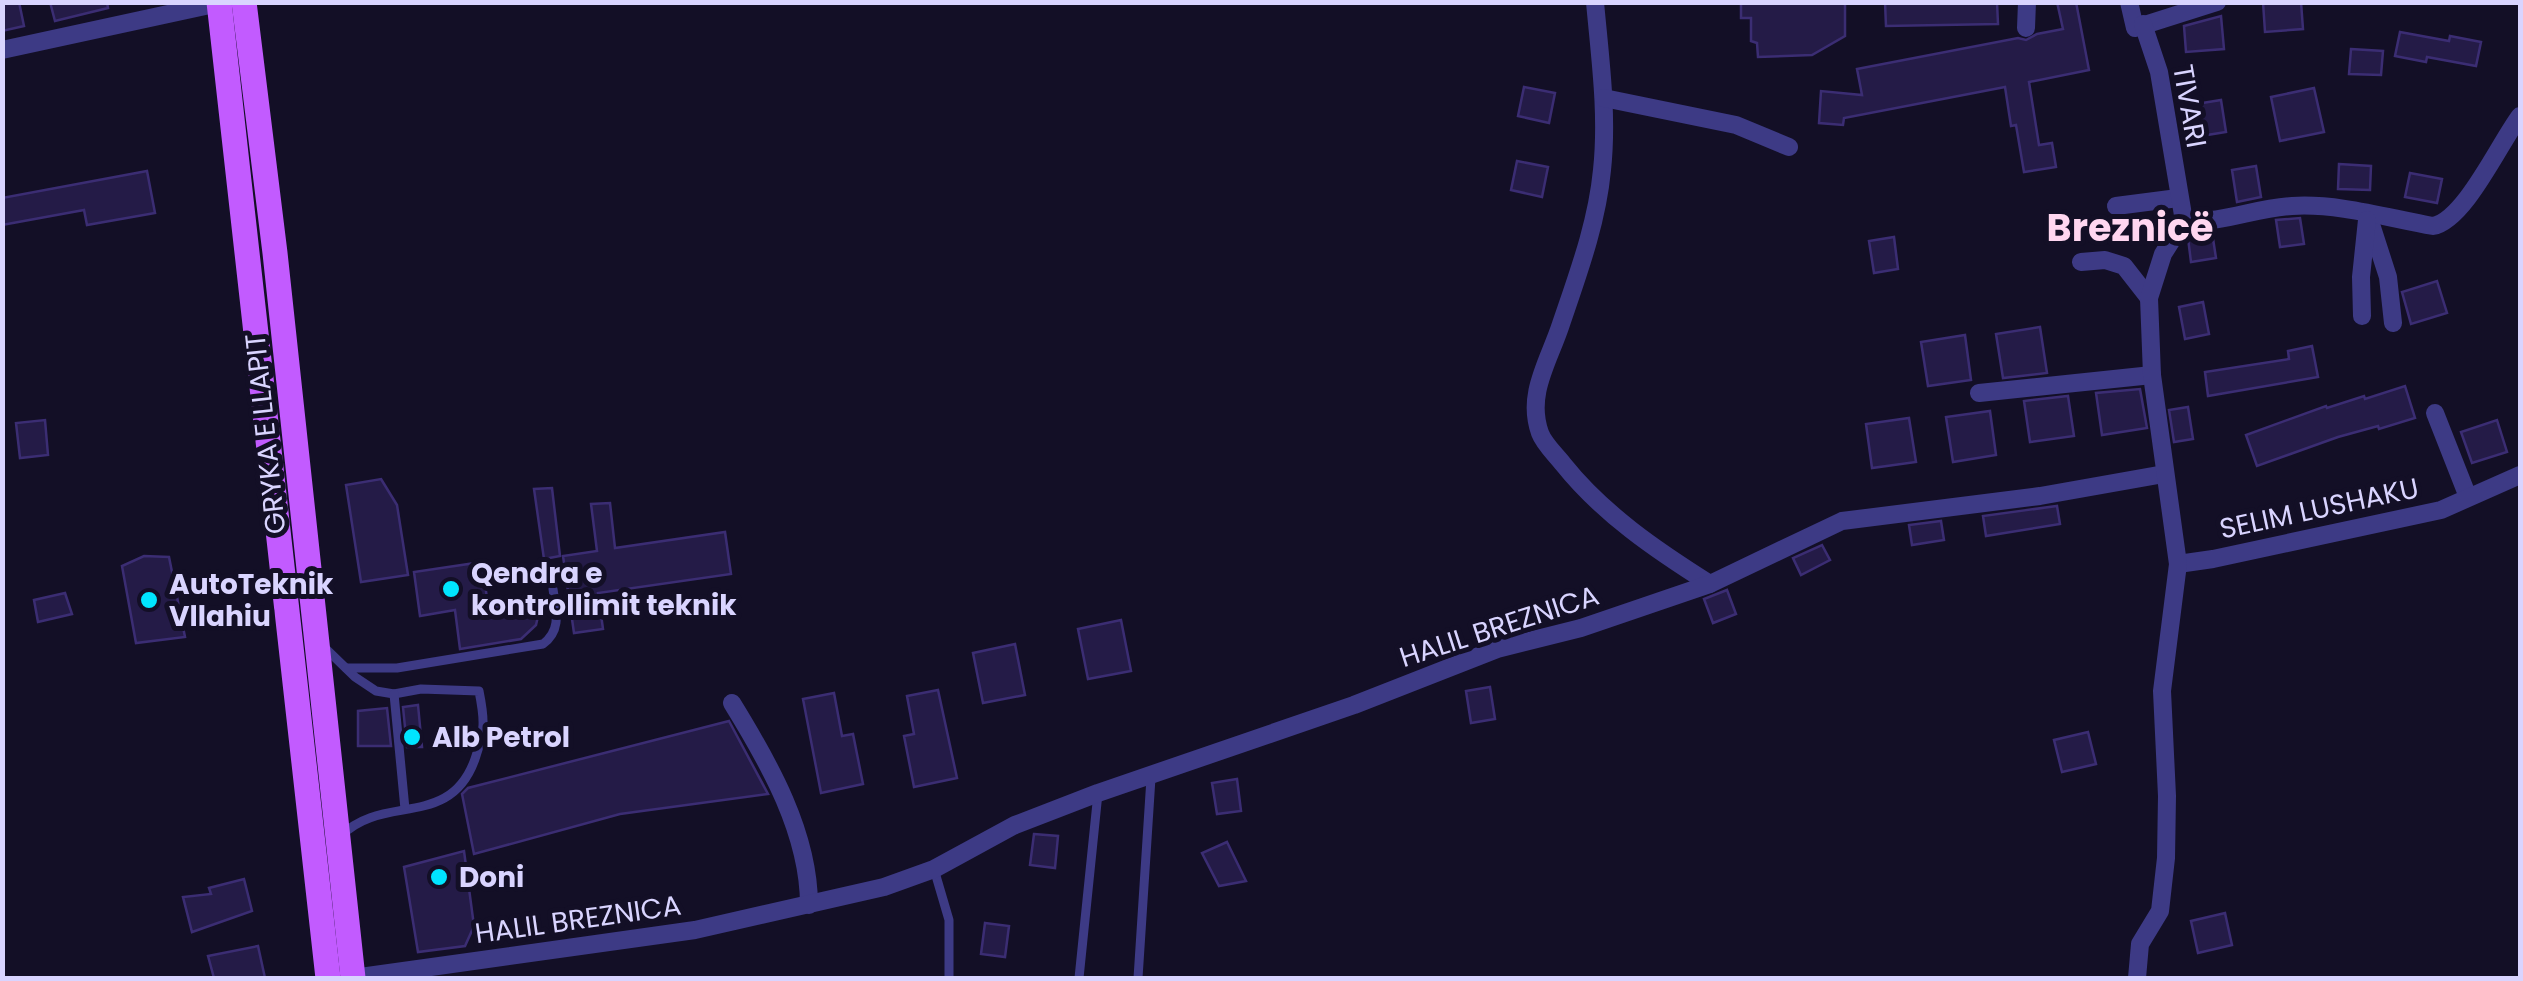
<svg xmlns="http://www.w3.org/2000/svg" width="2523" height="981" font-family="Poppins,sans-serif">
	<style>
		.building { fill: #241b47; stroke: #3b2d73; stroke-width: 2.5 }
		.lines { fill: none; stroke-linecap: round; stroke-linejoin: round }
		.service { stroke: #3d3a85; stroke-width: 9 }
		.minor { stroke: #3d3a85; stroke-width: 18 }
		.primary { stroke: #c25bff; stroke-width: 25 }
		.poi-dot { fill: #00e5ff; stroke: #130f26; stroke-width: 4 }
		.labels { text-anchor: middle; stroke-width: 10; stroke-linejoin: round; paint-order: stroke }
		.street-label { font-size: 28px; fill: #d9d4ff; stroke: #130f26 }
		.poi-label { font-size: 28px; font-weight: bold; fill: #d9d4ff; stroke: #130f26; text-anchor: start }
		.district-label { font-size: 38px; font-weight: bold; fill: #ffd6f0; stroke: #130f26 }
	</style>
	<rect width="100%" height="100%" fill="#130f26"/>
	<!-- building -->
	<g class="building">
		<polygon points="2,2 19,2 24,26 2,31"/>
		<polygon points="50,2 107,2 108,8 55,21"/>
		<polygon points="1741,2 1845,2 1845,36 1812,55 1758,57 1757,43 1751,41 1751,18 1741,18"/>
		<polygon points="1885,2 1997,2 1998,24 1886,26"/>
		<polygon points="2057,2 2076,2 2089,70 2029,82 2039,145 2052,143 2056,167 2024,172 2016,125 2011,126 2005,87 1844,118 1843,125 1819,123 1821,91 1862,95 1857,69 2018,38 2026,40 2037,34 2063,29"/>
		<polygon points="2263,2 2301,2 2303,29 2265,32"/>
		<polygon points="2221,16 2224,49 2186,52 2184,26"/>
		<polygon points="2400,32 2449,41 2450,36 2481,42 2476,66 2427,57 2426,62 2395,56"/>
		<polygon points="2351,49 2383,51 2381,75 2349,74"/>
		<polygon points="1524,87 1555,93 1549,123 1518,116"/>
		<polygon points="2314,88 2324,132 2280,141 2271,97"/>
		<polygon points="2221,100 2226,132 2201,136 2196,104"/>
		<polygon points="1517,161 1548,167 1542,197 1511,190"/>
		<polygon points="2339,164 2371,166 2370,190 2338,189"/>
		<polygon points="2256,166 2261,197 2237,202 2232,170"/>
		<polygon points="147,171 155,213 87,225 84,210 2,225 2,198"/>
		<polygon points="2410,173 2442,179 2437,203 2405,197"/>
		<polygon points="2300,218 2304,244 2280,247 2276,220"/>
		<polygon points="2212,232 2216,258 2191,262 2188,238 2191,234"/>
		<polygon points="1894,237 1898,269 1874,273 1869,241"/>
		<polygon points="2437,281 2447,313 2411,324 2402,292"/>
		<polygon points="2203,302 2209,334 2185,339 2179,307"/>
		<polygon points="2040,327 2047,373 2003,378 1996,334"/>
		<polygon points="1965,335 1971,380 1928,386 1921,342"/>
		<polygon points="2312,346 2318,377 2208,396 2205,372 2289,359 2288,351"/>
		<polygon points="2405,386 2415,418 2379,429 2378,426 2338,437 2257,466 2246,435 2326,406 2327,408 2364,396 2365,399"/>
		<polygon points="2140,389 2147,428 2102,435 2096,393"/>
		<polygon points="2068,396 2074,436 2030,442 2024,401"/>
		<polygon points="2188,407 2193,439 2174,442 2169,410"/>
		<polygon points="1990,411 1996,455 1953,462 1946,417"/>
		<polygon points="1909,418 1916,462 1872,468 1866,424"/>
		<polygon points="45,420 48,455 20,458 16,423"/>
		<polygon points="2497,420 2507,452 2472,463 2461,432"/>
		<polygon points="381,479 397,505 408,575 361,582 346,485"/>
		<polygon points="552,488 560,556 544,559 534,489"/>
		<polygon points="610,503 615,548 725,532 731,574 598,593 603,629 574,633 563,556 597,551 591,504"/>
		<polygon points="2057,506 2060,524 1986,536 1983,516"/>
		<polygon points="1941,521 1944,540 1912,545 1909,525"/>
		<polygon points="1822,545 1830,560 1801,575 1793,558"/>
		<polygon points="144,556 169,557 185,637 136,643 122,566"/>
		<polygon points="482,562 488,606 534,600 539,612 536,625 521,639 460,649 455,610 420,616 414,572"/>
		<polygon points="1727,590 1736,614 1713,623 1704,599"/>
		<polygon points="65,593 72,614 38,622 34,600"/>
		<polygon points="1121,620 1131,671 1088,679 1078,629"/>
		<polygon points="1015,644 1025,695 983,703 973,653"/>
		<polygon points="1490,687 1495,719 1471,723 1466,691"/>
		<polygon points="938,690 957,778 914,787 904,736 914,734 907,696"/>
		<polygon points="834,693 842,736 853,734 863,784 821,793 803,699"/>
		<polygon points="418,705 422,747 407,747 403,707"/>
		<polygon points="387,708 391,746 358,746 358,711"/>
		<polygon points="729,721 768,794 620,814 474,854 462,794 468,788"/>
		<polygon points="2088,732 2096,764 2062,772 2054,740"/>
		<polygon points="1237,779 1241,811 1217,814 1212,783"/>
		<polygon points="1034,834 1058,836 1055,868 1030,865"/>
		<polygon points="1227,842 1246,881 1219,886 1202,853"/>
		<polygon points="464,851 474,926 465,946 418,952 404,867"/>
		<polygon points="244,879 252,911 192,932 183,897 211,894 209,888"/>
		<polygon points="2225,913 2232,945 2198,953 2191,921"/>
		<polygon points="985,923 1009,926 1005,957 981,954"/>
		<polygon points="258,946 265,978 214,978 208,956"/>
	</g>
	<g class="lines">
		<!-- service -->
		<g class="service">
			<path d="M322,645L355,677L376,691L394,694L421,689L479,691C485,721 485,730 475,759C450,830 383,793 341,836"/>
			<path d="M346,668H397L543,644C562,630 556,611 553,589"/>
			<polyline points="394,694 405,809"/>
			<polyline points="934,869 949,920 949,978"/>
			<polyline points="1079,978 1098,793"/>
			<polyline points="1138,978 1151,778"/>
		</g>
		<!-- minor -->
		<g class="minor">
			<path d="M1595,2C1600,58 1608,114 1602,170C1597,223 1578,274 1561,324C1549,361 1526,394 1540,433C1544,444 1556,455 1563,464C1603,514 1656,550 1710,584"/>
			<polyline points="2129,2 2135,28 2217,2"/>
			<polyline points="2026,28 2027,2"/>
			<polyline points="2,50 219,3"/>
			<polyline points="1604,98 1736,125 1789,147"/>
			<polyline points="2116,206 2178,198"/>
			<polyline points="2368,215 2388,277 2393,323"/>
			<path d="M2184,221C2225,223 2254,208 2292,206C2338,203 2388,218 2433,226C2465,220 2500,142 2520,116"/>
			<polyline points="2081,262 2105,260 2124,266 2149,298"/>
			<polyline points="2362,316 2361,277 2367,220"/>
			<polyline points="1979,393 2152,375"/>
			<polyline points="2435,413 2468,497"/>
			<polyline points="2178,564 2213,559 2441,510 2520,475"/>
			<path d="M732,703C769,763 809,833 809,905"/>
			<polyline points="353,978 695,930 884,887 934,869 1015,825 1098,793 1354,705 1497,649 1581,628 1710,584 1842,521 2040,496 2164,474"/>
			<polyline points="2137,978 2140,944 2160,911 2166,858 2167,796 2162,691 2178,564 2152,375 2149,298 2163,254 2184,221 2159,72 2143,24"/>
		</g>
		<!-- primary -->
		<g class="primary">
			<polyline points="219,2 328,978"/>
			<polyline points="244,2 275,253 353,978"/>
		</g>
	</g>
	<!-- markers -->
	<g class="poi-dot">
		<circle cx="451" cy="589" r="10"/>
		<circle cx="149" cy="600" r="10"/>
		<circle cx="412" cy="737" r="10"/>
		<circle cx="439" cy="877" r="10"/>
	</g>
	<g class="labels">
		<!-- street labels -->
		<g class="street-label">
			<text transform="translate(2190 106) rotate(80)" y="10">TIVARI</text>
			<text transform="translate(265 434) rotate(-96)" y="10">GRYKA E LLAPIT</text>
			<text transform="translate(2319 508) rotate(-12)" y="10">SELIM LUSHAKU</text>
			<text transform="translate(1499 626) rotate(-18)" y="10">HALIL BREZNICA</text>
			<text transform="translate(578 919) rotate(-8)" y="10">HALIL BREZNICA</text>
		</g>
		<!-- poi labels -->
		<g class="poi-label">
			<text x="471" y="583">Qendra e<tspan x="471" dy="32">kontrollimit teknik</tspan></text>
			<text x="169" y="594">AutoTeknik<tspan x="169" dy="32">Vllahiu</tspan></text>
			<text x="432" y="747">Alb Petrol</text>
			<text x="459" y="887">Doni</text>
		</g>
		<!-- district labels -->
		<g class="district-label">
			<text x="2130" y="241">Breznicë</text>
		</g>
	</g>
	<!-- border -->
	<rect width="2523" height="981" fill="none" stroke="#d9d4ff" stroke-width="10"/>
</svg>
